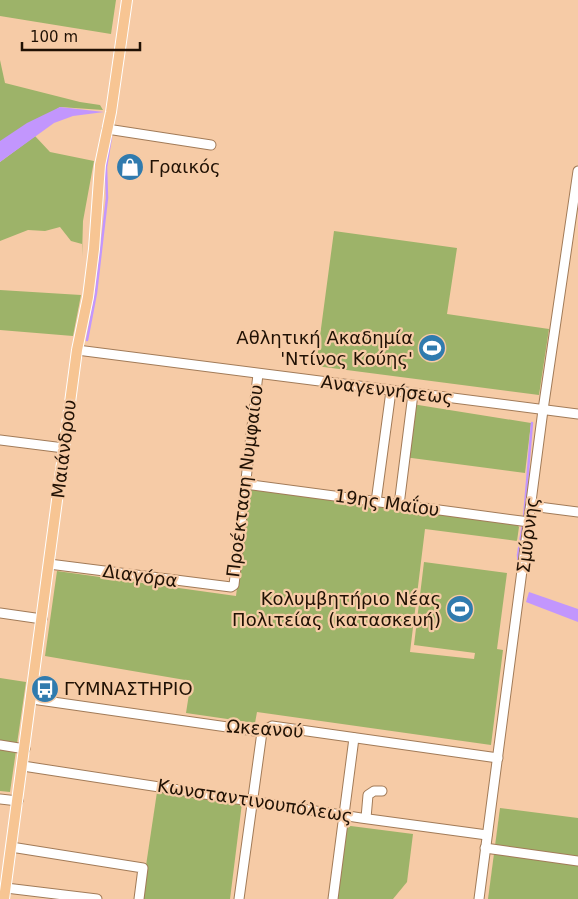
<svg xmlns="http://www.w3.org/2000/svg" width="578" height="899" font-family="'DejaVu Sans',sans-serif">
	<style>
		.green { fill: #9db369 }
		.water { fill: #c296fd }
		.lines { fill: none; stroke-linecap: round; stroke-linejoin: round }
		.stream { stroke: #c296fd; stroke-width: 2.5 }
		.minor-casing { stroke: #a27b58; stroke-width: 11 }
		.major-casing { stroke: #fff; stroke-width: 12 }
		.minor { stroke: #fff; stroke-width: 9 }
		.major { stroke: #f7c593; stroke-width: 10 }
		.labels { text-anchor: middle; stroke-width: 4.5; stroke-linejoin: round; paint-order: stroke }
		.poi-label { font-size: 18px; fill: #201104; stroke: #f6cba6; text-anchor: start }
		.street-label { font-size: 18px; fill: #201104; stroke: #f6cba6 }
	</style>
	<rect width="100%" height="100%" fill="#f6cba6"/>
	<!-- green -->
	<g class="green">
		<polygon points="0,0 116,0 111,34 0,16"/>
		<polygon points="0,60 5,83 80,102 100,105 103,110 60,107 0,146"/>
		<polygon points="35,136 50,152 94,161 83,221 82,257 82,244 71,241 60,227 45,231 28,230 0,241 0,162"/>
		<polygon points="334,231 457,248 447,314 549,329 539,395 316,366"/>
		<polygon points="0,290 81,295 73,336 0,330"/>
		<polygon points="412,404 531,423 525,473 404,457"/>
		<polygon points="250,487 516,523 519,527 517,541 425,529 410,652 474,659 475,653 414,645 424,562 507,573 497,649 503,650 491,745 257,712 255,723 186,713 191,681 45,656 57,571 236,596"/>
		<polygon points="0,678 26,682 10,792 0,791"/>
		<polygon points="157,792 242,803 230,899 141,899"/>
		<polygon points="500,808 578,818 578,899 488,899"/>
		<polygon points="343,825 413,834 407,882 393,899 333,899"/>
	</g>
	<!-- water -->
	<g class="water">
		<polygon points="60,107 104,112 73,116 54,123 0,162 0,141 27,123"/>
		<polygon points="529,592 578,609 578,622 526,602"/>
	</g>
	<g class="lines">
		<!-- stream -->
		<g class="stream">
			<polyline points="87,340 96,293 107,198 106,167 111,137"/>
			<polyline points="524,518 532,423"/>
			<polyline points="519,565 518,555 523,524"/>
		</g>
		<!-- minor casing -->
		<g class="minor-casing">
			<g id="minor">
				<polyline points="107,129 211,145"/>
				<polyline points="77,350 578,414"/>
				<polyline points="0,440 64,448"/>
				<polyline points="245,484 529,522"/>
				<polyline points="376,502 391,391"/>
				<polyline points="399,505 413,394"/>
				<polyline points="531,506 578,512"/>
				<polyline points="49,564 231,587 234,585 258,374"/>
				<polyline points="0,613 42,619"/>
				<polyline points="32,699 262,732 272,726 498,758"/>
				<polyline points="0,745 25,749"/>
				<polyline points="23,766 361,818 487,835"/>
				<polyline points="0,799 18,801"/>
				<polyline points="366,818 368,795 374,791 382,791"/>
				<polyline points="11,847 143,868 139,899"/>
				<polyline points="485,848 578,861"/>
				<polyline points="6,888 97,899"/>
				<polyline points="239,899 262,732"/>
				<polyline points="333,899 354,738"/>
				<polyline points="479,899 543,410 578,171"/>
			</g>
		</g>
		<!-- major casing -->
		<g class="major-casing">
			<polyline id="major" points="4,899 77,350 88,297 94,249 100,165 111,112 127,0"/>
		</g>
		<!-- minor -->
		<use href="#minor" class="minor"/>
		<!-- major -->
		<use href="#major" class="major"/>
	</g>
	<!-- icons -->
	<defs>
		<g id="shop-disc" transform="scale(1.4375)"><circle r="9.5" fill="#307bae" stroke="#f6cba6"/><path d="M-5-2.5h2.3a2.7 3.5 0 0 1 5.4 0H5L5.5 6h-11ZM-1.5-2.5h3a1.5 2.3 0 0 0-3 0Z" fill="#fff"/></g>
		<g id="stadium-disc" transform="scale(1.4375)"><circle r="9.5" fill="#307bae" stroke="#f6cba6"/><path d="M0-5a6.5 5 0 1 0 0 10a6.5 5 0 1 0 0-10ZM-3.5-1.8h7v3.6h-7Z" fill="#fff"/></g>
		<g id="bus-disc" transform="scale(1.4375)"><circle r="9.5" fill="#307bae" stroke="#f6cba6"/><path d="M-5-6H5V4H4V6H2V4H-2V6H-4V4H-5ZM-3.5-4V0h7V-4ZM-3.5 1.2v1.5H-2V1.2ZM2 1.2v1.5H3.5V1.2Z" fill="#fff"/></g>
	</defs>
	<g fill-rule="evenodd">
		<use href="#shop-disc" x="130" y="167"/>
		<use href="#stadium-disc" x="432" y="348"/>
		<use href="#stadium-disc" x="460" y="609"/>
		<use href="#bus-disc" x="45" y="689"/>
	</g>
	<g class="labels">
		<!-- poi labels -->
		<g class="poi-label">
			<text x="149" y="173">Γραικός</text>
			<text x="413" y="344" text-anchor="end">Αθλητική Ακαδημία<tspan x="413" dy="21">'Ντίνος Κούης'</tspan></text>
			<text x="441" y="605" text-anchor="end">Κολυμβητήριο Νέας<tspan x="441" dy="21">Πολιτείας (κατασκευή)</tspan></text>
			<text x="64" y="695">ΓΥΜΝΑΣΤΗΡΙΟ</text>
		</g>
		<!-- street labels -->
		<g class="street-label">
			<text transform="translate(387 390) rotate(7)" y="6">Αναγεννήσεως</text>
			<text transform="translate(64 449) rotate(-83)" y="6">Μαιάνδρου</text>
			<text transform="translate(245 481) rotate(-83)" y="6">Προέκταση Νυμφαίου</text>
			<text transform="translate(387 503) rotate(8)" y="6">19ης Μαΐου</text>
			<text transform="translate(528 535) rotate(-83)" y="6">Σμύρνης</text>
			<text transform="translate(140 576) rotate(8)" y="6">Διαγόρα</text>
			<text transform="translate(265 729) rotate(4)" y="6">Ωκεανού</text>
			<text transform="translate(255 801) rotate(9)" y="6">Κωνσταντινουπόλεως</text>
		</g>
	</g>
	<!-- scale -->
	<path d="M22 42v8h118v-8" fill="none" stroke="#201104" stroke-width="2.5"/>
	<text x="30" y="42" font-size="15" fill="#201104" stroke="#f6cba6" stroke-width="4" paint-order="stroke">100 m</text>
</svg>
